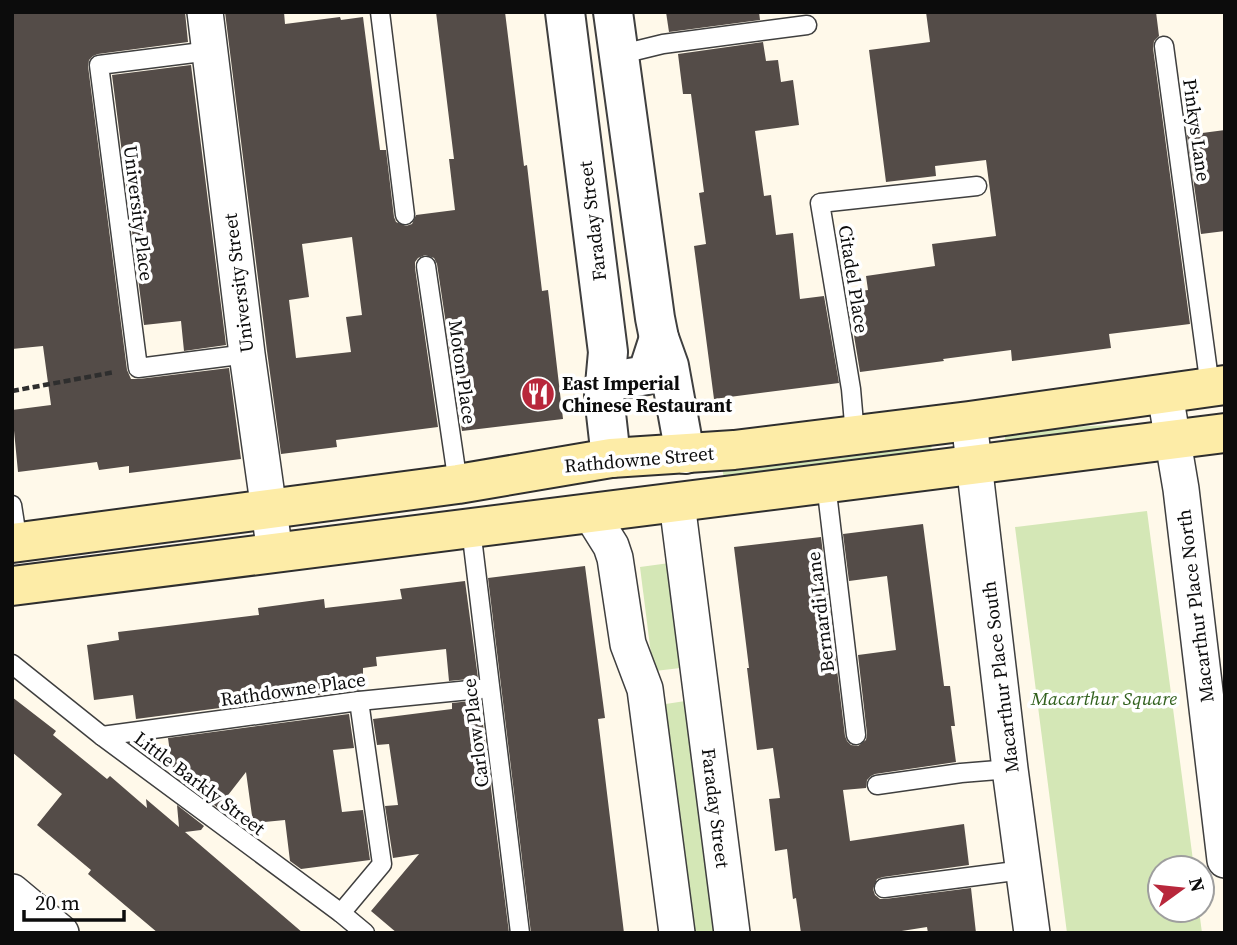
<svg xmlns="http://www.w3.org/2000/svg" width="1237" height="945" font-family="'Source Serif 4',serif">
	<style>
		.green { fill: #d4e7b6 }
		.building { fill: #544c48; fill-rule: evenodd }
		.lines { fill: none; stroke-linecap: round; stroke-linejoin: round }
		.service-casing { stroke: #3f3f3f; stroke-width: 21 }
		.minor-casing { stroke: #3f3f3f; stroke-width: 38 }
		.tertiary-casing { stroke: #3f3f3f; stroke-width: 42 }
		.secondary-casing { stroke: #2e2e2e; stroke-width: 42 }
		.path { stroke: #2e2e2e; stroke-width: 4.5; stroke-dasharray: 7 3.5; stroke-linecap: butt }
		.service { stroke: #fff; stroke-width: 18 }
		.minor { stroke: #fff; stroke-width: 35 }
		.tertiary { stroke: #fff; stroke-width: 38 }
		.secondary { stroke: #fdeca7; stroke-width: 38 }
		.labels { text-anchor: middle; stroke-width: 7; stroke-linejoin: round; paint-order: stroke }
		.street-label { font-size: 19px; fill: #0c0c0c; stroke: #fff }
		.poi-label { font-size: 19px; font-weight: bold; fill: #0c0c0c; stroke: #fff; text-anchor: start }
		.park-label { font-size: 19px; font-style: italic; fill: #32611e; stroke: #fff }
	</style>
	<rect width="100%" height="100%" fill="#fff9ea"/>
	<!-- green -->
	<g class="green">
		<polygon points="1130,424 1130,428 1009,443 1005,439 1005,434 1009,430"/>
		<polygon points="928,441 932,445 931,450 925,452 724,479 722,467"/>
		<polygon points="1147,511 1194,868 1160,868 1160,910 1199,910 1202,933 1067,933 1015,527"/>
		<polygon points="677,562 689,667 655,671 653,670 640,567"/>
		<polygon points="692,700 724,933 687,933 659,705"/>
	</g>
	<!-- building -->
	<g class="building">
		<polygon points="12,12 185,12 188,42 98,54 93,56 89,60 88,66 127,370 131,379 139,379 229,368 241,459 129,473 129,466 99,470 97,462 18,472 12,410 51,405 43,346 12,349"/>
		<path d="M225,12H284L285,24L340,17L341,20L363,17L380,150H386L394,217L396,222L406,226L412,224L416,215L455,210L449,159H454L436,12H505L524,166L527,165L530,191L542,291L548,290L563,419L462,431L437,264L434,258L425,255L418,258L415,262V268L438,427L336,440L337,447L281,454L267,351ZM352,237L362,315L346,317L351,352L296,358L289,300L309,297L302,244Z"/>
		<polygon points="666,12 759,12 760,20 669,32"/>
		<polygon points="926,12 1156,12 1159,36 1154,41 1153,48 1190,324 1109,334 1111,348 1012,361 1011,350 943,359 944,361 860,372 847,293 868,290 866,276 935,266 932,244 996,236 986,160 935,166 936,176 886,182 869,50 930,42"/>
		<polygon points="763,42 766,61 778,60 781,82 793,80 799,125 755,131 764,196 771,195 776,235 793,233 800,299 824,296 839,383 714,399 694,246 706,244 699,193 704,192 691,94 683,94 678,54"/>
		<polygon points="191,65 226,345 184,351 181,321 144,325 112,75"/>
		<polygon points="1225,130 1225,231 1201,234 1187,135"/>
		<polygon points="923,524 944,686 950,686 955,726 951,726 956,762 875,774 871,776 867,780 866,788 843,790 850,841 964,824 969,865 883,877 877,879 873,889 875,895 880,899 885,899 971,888 976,933 928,933 927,927 889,933 801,933 796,898 793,899 787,849 775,851 769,799 780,798 773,748 757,750 747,668 749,668 734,547 821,537 845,736 847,741 851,745 858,746 866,740 867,734 858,655 896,650 887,576 849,581 843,534"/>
		<polygon points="585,566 605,718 598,719 624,933 531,933 488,578"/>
		<polygon points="465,581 478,678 449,681 446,649 376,657 377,666 363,668 363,689 136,719 133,695 94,700 87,645 119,640 118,632 259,615 258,608 324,599 325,608 402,599 400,589"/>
		<polygon points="12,697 56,731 53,735 107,779 110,776 147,808 146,799 179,827 177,805 204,826 201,830 185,832 303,933 158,933 88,874 91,870 37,825 62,794 12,752"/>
		<polygon points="480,700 509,933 397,933 371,911 419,854 393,858 385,806 398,805 389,744 377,745 373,719 452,709 452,703"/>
		<polygon points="349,714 354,748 333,750 342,812 363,810 370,860 301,869 290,861 285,820 253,823 246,772 218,808 173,774 168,738"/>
	</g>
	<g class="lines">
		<!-- service casing -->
		<g class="service-casing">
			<g id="service">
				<polyline points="380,12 405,215"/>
				<polyline points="1164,46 1210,387"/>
				<polyline points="210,51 99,65 138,368 247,354"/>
				<polyline points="618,55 663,44 807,25"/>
				<polyline points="426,266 458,484"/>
				<polyline points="855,435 851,389 820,203 977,186"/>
				<polyline points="826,484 856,735"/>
				<polyline points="12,505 18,543"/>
				<polyline points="471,529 520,933"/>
				<polyline points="12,664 102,736 341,913 365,933"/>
				<polyline points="102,736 359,701 490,688"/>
				<polyline points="877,785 961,773 1010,769"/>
				<polyline points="884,888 1023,870"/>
				<polyline points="341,913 382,864 359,701"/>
			</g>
		</g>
		<!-- minor casing -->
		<g class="minor-casing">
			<g id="minor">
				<polyline points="205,12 247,354 275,553"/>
				<polyline points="1165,394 1181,489 1225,860"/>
				<polyline points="969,421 1010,769 1032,933"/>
				<polyline points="677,503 732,933"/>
				<polyline points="591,514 611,546 615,558 628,644 645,689 677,933"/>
				<polyline points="12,892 61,933"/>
				<polyline points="12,926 20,933"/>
			</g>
		</g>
		<!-- tertiary casing -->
		<g class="tertiary-casing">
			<g id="tertiary">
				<polyline points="565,12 608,352 604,396 611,458"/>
				<polyline points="613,12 655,318 659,338 669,366 685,454"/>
				<polyline points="606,382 647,375 659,338"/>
			</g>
		</g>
		<!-- secondary casing -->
		<g class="secondary-casing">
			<g id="secondary">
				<polyline points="12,543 458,484 611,458 734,450 969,421 1225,385"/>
				<polyline points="12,586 1225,433"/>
			</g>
		</g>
		<!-- path -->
		<polyline class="path" points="12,391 115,372"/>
		<!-- service -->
		<use href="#service" class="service"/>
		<!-- minor -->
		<use href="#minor" class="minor"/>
		<!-- tertiary -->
		<use href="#tertiary" class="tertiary"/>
		<!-- secondary -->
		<use href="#secondary" class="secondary"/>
	</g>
	<!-- icons -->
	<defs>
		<g id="restaurant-disc" transform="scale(1.75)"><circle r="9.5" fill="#b8273b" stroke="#fff"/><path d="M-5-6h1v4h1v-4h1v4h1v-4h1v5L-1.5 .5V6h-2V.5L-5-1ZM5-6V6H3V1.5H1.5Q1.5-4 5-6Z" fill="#fff"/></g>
	</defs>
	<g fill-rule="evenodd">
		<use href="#restaurant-disc" x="538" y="394"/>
	</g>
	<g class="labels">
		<!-- street labels -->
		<g class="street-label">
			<text transform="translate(1197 130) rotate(82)" y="7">Pinkys Lane</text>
			<text transform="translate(139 213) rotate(83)" y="7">University Place</text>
			<text transform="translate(592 221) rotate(-97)" y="7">Faraday Street</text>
			<text transform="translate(854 279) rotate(81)" y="7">Citadel Place</text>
			<text transform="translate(238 283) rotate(-97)" y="7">University Street</text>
			<text transform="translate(463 372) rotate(82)" y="7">Moton Place</text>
			<text transform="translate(639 459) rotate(-5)" y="7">Rathdowne Street</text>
			<text transform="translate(1195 606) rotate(-97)" y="7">Macarthur Place North</text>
			<text transform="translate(820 612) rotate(-97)" y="7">Bernardi Lane</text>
			<text transform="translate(1000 677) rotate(-97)" y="7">Macarthur Place South</text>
			<text transform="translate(293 689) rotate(-8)" y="7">Rathdowne Place</text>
			<text transform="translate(475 733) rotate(-97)" y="7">Carlow Place</text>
			<text transform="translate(200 783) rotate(37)" y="7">Little Barkly Street</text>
			<text transform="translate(716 808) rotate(83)" y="7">Faraday Street</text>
		</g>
		<!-- poi labels -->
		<g class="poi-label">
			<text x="562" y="390">East Imperial<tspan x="562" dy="22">Chinese Restaurant</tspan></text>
		</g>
		<!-- park labels -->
		<g class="park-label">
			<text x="1104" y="705">Macarthur Square</text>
		</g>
	</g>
	<!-- border -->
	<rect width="1237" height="945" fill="none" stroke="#0c0c0c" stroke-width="28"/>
	<!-- north arrow -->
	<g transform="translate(1181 889) rotate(75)"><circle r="33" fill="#ffffff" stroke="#9e9e9e" stroke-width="2"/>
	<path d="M0-5L12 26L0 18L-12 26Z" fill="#b8273b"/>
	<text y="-10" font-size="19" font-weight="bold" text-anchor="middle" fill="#0c0c0c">N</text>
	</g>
	<!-- scale -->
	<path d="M24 910v10h100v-10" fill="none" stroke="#0c0c0c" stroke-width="3.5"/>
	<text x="35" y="910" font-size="21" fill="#0c0c0c" stroke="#ffffff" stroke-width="5" paint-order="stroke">20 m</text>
</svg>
